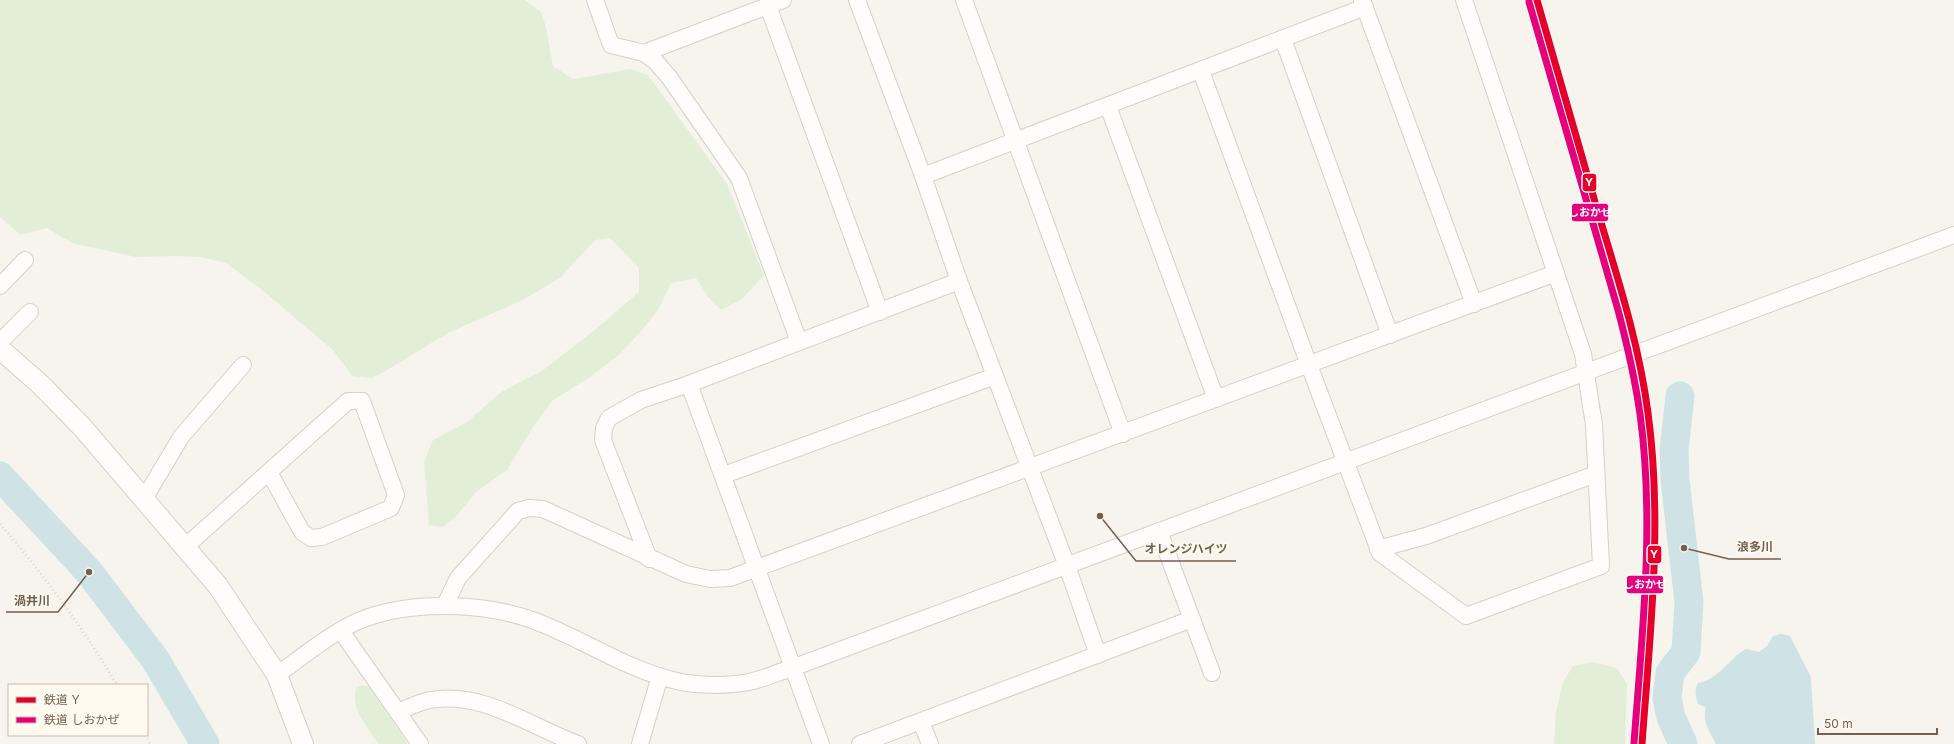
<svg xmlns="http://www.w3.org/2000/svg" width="1954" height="744" font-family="Inter,'Noto Sans JP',sans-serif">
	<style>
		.green { fill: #e3eed9 }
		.water { fill: #cfe3e7 }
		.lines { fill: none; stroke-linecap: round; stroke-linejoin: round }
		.river { stroke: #cfe3e7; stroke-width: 29 }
		.minor-casing { stroke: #d5d0c8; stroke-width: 18 }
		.tertiary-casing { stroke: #d5d0c8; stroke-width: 22 }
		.path { stroke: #dad4cf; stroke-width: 2.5; stroke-dasharray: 1 3; stroke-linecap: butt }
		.minor { stroke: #fefdfc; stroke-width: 16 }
		.tertiary { stroke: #fefdfc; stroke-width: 20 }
		.rail-1-casing { stroke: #fefaf0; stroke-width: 10 }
		.rail-2-casing { stroke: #fefaf0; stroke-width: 10 }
		.rail-1 { stroke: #e4002b; stroke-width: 7 }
		.rail-2 { stroke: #e5007d; stroke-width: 7 }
		.leader { fill: none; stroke: #755f4e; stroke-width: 1.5 }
		.callout-dot { fill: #755f4e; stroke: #fefaf0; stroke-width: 1.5 }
		.callout-label { font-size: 12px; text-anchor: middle; font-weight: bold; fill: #755f4e; stroke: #fefaf0; stroke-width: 4; stroke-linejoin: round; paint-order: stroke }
		.line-badge { stroke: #fefaf0; stroke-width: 1.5 }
		.badge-label { font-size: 11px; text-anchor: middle; font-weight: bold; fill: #fff }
	</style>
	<rect width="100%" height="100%" fill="#f7f4ed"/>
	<!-- green -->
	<g class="green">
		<polygon points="0,0 525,0 541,12 546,27 553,66 573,79 630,69 648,75 727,184 764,275 742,299 721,310 708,297 696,278 671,283 658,310 642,330 619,355 590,377 552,401 533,427 507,470 476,492 455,518 443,527 429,525 424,462 433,440 467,422 501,392 542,371 597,328 639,292 639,268 610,238 595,240 561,277 523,300 448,333 382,373 371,378 352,376 333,350 262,290 226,263 201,257 175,256 136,257 72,243 47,228 21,235 0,217"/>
		<polygon points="1593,662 1617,668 1627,684 1625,744 1554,744 1556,712 1563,682 1573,666"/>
		<path d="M357,686H368L408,744H378C368,727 348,706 357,686Z"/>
	</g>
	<!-- water -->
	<path class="water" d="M1781,634L1790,636L1811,677L1815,744H1716C1712,736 1707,729 1705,720C1704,716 1706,712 1705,707L1698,704C1696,697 1694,690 1698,683C1716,680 1727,663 1741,652L1746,649L1759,652L1767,646L1773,636Z"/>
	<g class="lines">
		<!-- river -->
		<g class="river">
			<polyline points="1680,396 1674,450 1675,480 1689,602 1686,652 1670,673 1667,698 1671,717 1683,744"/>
			<polyline points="0,476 89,572 155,659 205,744"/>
		</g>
		<!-- minor casing -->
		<g class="minor-casing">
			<g id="minor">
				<polyline points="595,0 611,45 644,53 655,61 669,77 739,178 799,342"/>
				<polyline points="857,0 923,176 959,281 1067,566 1098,655"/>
				<polyline points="964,0 1123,434"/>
				<polyline points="1362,0 1474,304"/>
				<polyline points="768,6 880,312"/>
				<polyline points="1283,39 1390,335"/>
				<polyline points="644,53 783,0"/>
				<polyline points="1201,71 1309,365 1380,553 1466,616 1601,566 1594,425 1583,354 1464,0"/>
				<polyline points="1108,106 1216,399"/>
				<polyline points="923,176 1365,7"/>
				<polyline points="0,286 25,260"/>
				<polyline points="0,342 30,312"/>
				<polyline points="689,384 821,744"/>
				<polyline points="724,475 995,376"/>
				<polyline points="144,499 181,437 243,365"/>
				<polyline points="1159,531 1212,673"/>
				<polyline points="185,547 348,401 362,401 396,495 391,508 322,537 311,538 302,532 269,472"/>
				<polyline points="1378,549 1426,536 1596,474"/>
				<polyline points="649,559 603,440 604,428 609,418 641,400 689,384 959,281"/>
				<polyline points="445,605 458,578 518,511 529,508 543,509 686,574 710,579 730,578 1556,273"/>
				<polyline points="341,631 420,744"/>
				<path d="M277,675C302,657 337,628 366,618C415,600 487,603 535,621C583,639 627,670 677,681C696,686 730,686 749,682C764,679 778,672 792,668L1954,235"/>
				<path d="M398,712C408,708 419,702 430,700C484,691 529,726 578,744"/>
				<polyline points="921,722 930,744"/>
				<polyline points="640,744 660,676"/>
				<polyline points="860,744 1192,619"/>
			</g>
		</g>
		<!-- tertiary casing -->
		<g class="tertiary-casing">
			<polyline id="tertiary" points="0,349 41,385 83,428 218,586 277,675 303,744"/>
		</g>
		<!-- path -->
		<g class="path">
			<path d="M0,524C44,575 83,628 117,685"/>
			<polyline points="146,735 150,744"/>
		</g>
		<!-- minor -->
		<use href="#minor" class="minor"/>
		<!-- tertiary -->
		<use href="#tertiary" class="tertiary"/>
		<!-- rail-1 casing -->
		<g class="rail-1-casing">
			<path id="rail-1" d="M1537,0C1557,70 1577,139 1597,209C1617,276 1639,343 1648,413C1663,523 1650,634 1642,744"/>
		</g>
		<!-- rail-2 casing -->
		<g class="rail-2-casing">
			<path id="rail-2" d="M1529,2L1618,310C1627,344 1635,379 1640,414C1655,523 1642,634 1634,743"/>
		</g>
		<!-- rail-1 -->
		<use href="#rail-1" class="rail-1"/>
		<!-- rail-2 -->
		<use href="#rail-2" class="rail-2"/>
	</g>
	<!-- callouts -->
	<path class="leader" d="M1684 548L1729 559H1781M1100 516L1136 561H1236M89 572L58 612H6"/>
	<g class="callout-dot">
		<circle cx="1684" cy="548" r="4"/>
		<circle cx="1100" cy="516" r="4"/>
		<circle cx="89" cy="572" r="4"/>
	</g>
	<g class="callout-label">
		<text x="1755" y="551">浪多川</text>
		<text x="1186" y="553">オレンジハイツ</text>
		<text x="32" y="605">渦井川</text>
	</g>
	<g class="line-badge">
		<rect x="1582" y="173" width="15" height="19" rx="4" fill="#e4002b"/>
		<rect x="1571" y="203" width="38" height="19" rx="4" fill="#e5007d"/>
		<rect x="1647" y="545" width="15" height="19" rx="4" fill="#e4002b"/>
		<rect x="1626" y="575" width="38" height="19" rx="4" fill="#e5007d"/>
	</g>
	<g class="badge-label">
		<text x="1589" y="186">Y</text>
		<text x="1590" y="216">しおかぜ</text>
		<text x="1654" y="558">Y</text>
		<text x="1645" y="588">しおかぜ</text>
	</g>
	<!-- legend -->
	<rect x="8" y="684" width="140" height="52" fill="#fefaf0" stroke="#c7bcaf"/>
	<rect x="16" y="697" width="20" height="6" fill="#e4002b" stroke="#c7bcaf"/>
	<text x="44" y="704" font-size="12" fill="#755f4e">鉄道 Y</text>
	<rect x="16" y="717" width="20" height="6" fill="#e5007d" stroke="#c7bcaf"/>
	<text x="44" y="724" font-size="12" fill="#755f4e">鉄道 しおかぜ</text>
	<!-- scale -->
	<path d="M1818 728v6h119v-6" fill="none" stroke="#755f4e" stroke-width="2"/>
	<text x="1824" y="728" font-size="12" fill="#755f4e" stroke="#fefaf0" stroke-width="3" paint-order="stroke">50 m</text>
</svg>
